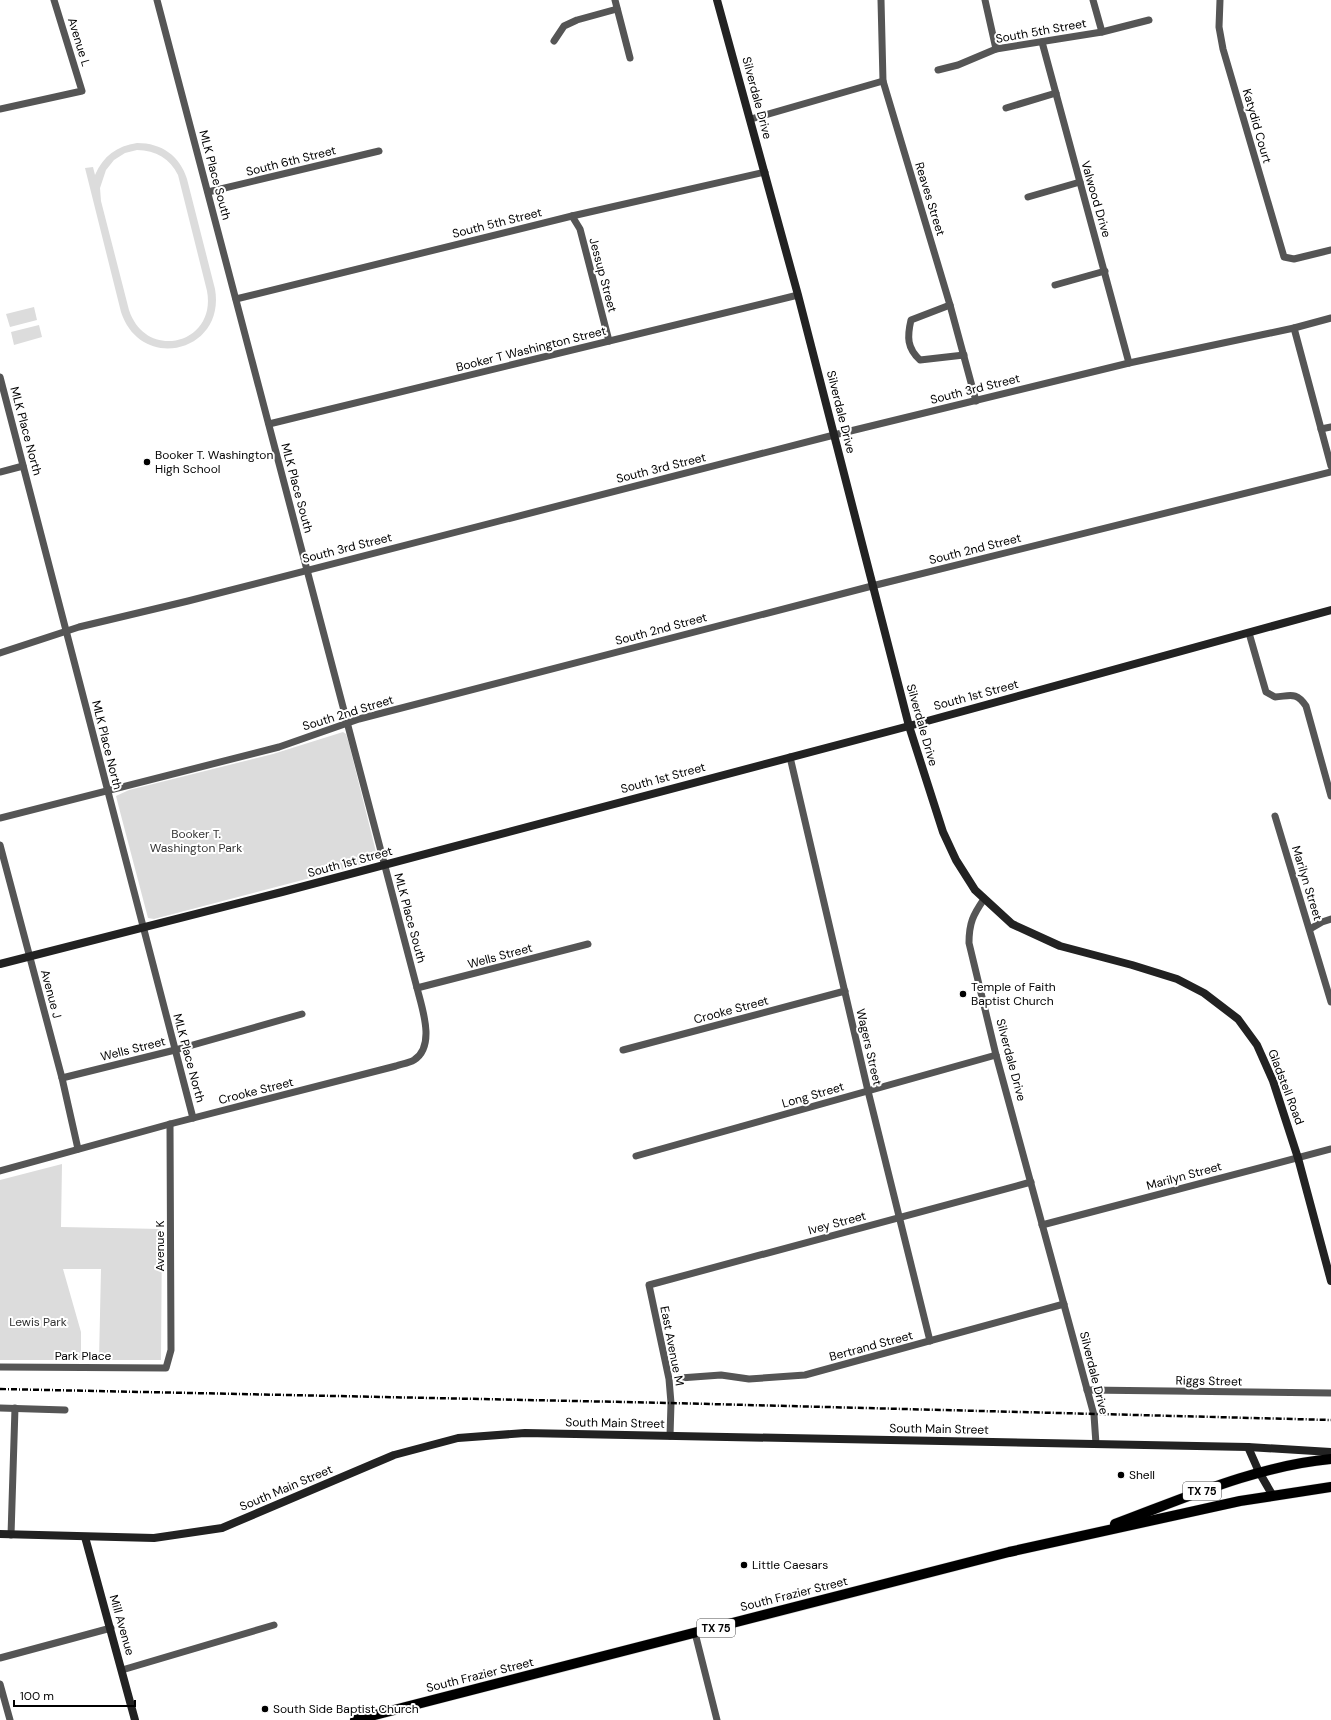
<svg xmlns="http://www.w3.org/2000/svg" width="1331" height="1720" font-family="'DM Sans',sans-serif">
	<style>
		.green { fill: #dcdcdc; fill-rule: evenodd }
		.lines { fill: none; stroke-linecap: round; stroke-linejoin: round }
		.primary-casing { stroke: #dbdbdb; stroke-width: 11 }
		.street { stroke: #555; stroke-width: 7 }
		.secondary { stroke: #222; stroke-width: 8 }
		.primary { stroke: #000; stroke-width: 10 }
		.rail { stroke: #000; stroke-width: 2.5; stroke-dasharray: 6 2 1 2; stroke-linecap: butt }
		.poi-dot { fill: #000; stroke: #fff; stroke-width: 1.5 }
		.labels { text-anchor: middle; stroke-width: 4; stroke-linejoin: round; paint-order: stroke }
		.shield { fill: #fff; stroke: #4c4c4c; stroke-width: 1 }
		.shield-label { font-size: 11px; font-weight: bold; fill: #000 }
		.street-label { font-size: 12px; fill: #000; stroke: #fff }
		.poi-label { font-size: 12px; fill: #000; stroke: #fff; text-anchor: start }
		.park-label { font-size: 12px; fill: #333; stroke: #fff }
	</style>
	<rect width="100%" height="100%" fill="#fff"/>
	<!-- green -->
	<g class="green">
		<path d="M137,143C162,143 180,156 187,179L215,289C226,352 141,373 121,312L85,168L93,167L95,175C103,156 117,146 137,143ZM137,150C156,150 170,159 178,175L207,291C217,344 146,362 129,310L101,201L100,188L106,170L114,160L125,153Z"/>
		<polygon points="34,307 37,320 10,327 6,314"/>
		<polygon points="39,325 42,337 14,345 11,332"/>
		<polygon points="343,732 346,734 349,744 375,848 377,857 375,861 154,919 148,918 118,804 116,796 129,790 273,754"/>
		<polygon points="62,1164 61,1227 162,1229 161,1360 99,1360 101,1269 63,1269 81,1332 81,1360 0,1360 0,1180"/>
	</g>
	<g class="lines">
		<!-- primary casing -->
		<g class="primary-casing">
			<g id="primary">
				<path d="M1115,1524C1185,1498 1256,1466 1331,1459"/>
				<polyline points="355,1720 1009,1552 1240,1501 1331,1487"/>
			</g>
		</g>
		<!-- street -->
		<g class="street">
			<polyline points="615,0 630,58"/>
			<polyline points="881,0 883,81 950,305 976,401"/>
			<polyline points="985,0 996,49"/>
			<polyline points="1093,0 1102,32"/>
			<polyline points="1220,0 1219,27 1223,49 1284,257 1294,259 1331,250"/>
			<polyline points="554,41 564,26 577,20 617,9"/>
			<polyline points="1042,42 1129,363"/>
			<polyline points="938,70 958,65 996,49 1102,32 1149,20"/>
			<polyline points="1006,108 1056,93"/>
			<polyline points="0,109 82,91 54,0"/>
			<polyline points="751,119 883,81"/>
			<polyline points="208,192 379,151"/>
			<polyline points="1028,197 1080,182"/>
			<polyline points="572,216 580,229 609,341"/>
			<polyline points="1055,285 1105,271"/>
			<polyline points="236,299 572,216 765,172"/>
			<path d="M950,305L911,320C907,337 907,348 920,360L964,355"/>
			<polyline points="1294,328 1331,466"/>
			<polyline points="0,377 193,1118"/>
			<polyline points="269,424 798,295"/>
			<polyline points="1321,429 1331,427"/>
			<polyline points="0,472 23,466"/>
			<path d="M1249,633L1266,692L1275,697C1290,696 1296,691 1306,706L1331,796"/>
			<polyline points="0,653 79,627 188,601 834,435 1129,363 1294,328 1331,318"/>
			<polyline points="790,757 868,1091 930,1341"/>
			<polyline points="1275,816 1331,1002"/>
			<polyline points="0,818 279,747 359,719 872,586 1331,472"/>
			<polyline points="0,845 62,1078 78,1149"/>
			<path d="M984,899C973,915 969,923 969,943L996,1055L1094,1415L1096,1444"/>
			<polyline points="1310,929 1322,922 1331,919"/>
			<polyline points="417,988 588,944"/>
			<polyline points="623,1050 845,991"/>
			<polyline points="62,1078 175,1050 302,1014"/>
			<polyline points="636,1156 996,1055"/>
			<path d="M0,1171L170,1124L396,1066C402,1064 409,1063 414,1060C436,1046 422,1008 417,988L157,0"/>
			<polyline points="1042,1225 1331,1149"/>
			<polyline points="0,1367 166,1368 171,1350 170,1124"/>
			<polyline points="680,1378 721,1375 749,1379 805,1375 1064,1304"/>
			<polyline points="1087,1390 1331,1393"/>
			<polyline points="0,1408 65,1410"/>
			<polyline points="670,1436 671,1403 669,1379 649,1285 1031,1182"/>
			<polyline points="11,1535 15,1408"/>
			<polyline points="695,1633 717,1720"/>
			<polyline points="0,1658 111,1628"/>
			<polyline points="122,1670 274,1625"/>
			<polyline points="0,1684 10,1720"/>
		</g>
		<!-- secondary -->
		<g class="secondary">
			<polyline points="717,0 798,295 909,726 943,832 956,860 975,890 1012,924 1060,946 1132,965 1177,979 1204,993 1238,1019 1257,1045 1273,1081 1298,1158 1331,1281"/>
			<polyline points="0,964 282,892 909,726 1331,610"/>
			<polyline points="1248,1447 1331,1452"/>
			<polyline points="0,1534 154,1538 222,1528 394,1455 458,1438 525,1433 1248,1447 1259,1472 1273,1496"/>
			<polyline points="85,1537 135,1720"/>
		</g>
		<!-- primary -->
		<use href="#primary" class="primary"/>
		<!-- rail -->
		<polyline class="rail" points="0,1389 671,1403 1331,1420"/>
	</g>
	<!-- markers -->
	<g class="poi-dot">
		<circle cx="147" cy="462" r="4"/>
		<circle cx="963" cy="994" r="4"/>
		<circle cx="1121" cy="1475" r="4"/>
		<circle cx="744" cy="1565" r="4"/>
		<circle cx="265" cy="1709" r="4"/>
	</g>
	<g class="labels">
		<!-- shield labels -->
		<g class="shield">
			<rect x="1183" y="1482" width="38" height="18" rx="3"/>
			<rect x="697" y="1619" width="38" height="18" rx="3"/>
		</g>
		<g class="shield-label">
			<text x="1202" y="1495">TX 75</text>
			<text x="716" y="1632">TX 75</text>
		</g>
		<!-- street labels -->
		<g class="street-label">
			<text transform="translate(1041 31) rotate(-10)" y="4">South 5th Street</text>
			<text transform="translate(79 42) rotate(73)" y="4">Avenue L</text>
			<text transform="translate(757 98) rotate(75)" y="4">Silverdale Drive</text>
			<text transform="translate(1257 126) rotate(74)" y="4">Katydid Court</text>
			<text transform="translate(291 161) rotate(-14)" y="4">South 6th Street</text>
			<text transform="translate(215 175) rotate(75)" y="4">MLK Place South</text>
			<text transform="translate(930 199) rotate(73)" y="4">Reaves Street</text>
			<text transform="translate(1096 199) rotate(74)" y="4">Valwood Drive</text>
			<text transform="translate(497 223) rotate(-14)" y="4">South 5th Street</text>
			<text transform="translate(603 275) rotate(75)" y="4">Jessup Street</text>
			<text transform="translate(531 349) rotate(-14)" y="4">Booker T Washington Street</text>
			<text transform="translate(975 389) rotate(-14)" y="4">South 3rd Street</text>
			<text transform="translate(841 412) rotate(76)" y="4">Silverdale Drive</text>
			<text transform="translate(26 431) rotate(75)" y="4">MLK Place North</text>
			<text transform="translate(661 468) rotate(-14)" y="4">South 3rd Street</text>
			<text transform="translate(297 488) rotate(75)" y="4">MLK Place South</text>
			<text transform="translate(347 548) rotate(-14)" y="4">South 3rd Street</text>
			<text transform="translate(975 549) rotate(-14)" y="4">South 2nd Street</text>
			<text transform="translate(661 629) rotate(-15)" y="4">South 2nd Street</text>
			<text transform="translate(976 695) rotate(-15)" y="4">South 1st Street</text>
			<text transform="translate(348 713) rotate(-17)" y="4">South 2nd Street</text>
			<text transform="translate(922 725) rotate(74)" y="4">Silverdale Drive</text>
			<text transform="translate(107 745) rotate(76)" y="4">MLK Place North</text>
			<text transform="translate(663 778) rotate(-15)" y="4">South 1st Street</text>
			<text transform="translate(350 862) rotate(-15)" y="4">South 1st Street</text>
			<text transform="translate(1307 883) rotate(73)" y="4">Marilyn Street</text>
			<text transform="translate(410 918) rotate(75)" y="4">MLK Place South</text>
			<text transform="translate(500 956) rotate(-15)" y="4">Wells Street</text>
			<text transform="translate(51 994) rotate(75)" y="4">Avenue J</text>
			<text transform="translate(731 1010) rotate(-15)" y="4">Crooke Street</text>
			<text transform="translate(869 1047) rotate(77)" y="4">Wagers Street</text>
			<text transform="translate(133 1049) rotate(-14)" y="4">Wells Street</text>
			<text transform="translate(189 1058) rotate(75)" y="4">MLK Place North</text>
			<text transform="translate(1011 1060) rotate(75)" y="4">Silverdale Drive</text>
			<text transform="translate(1286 1087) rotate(69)" y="4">Gladstell Road</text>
			<text transform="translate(256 1091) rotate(-14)" y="4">Crooke Street</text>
			<text transform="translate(813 1095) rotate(-16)" y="4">Long Street</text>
			<text transform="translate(1184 1176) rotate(-15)" y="4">Marilyn Street</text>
			<text transform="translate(837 1223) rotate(-15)" y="4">Ivey Street</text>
			<text transform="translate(160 1246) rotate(-90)" y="4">Avenue K</text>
			<text transform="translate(672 1346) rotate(79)" y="4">East Avenue M</text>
			<text transform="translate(871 1346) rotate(-15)" y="4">Bertrand Street</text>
			<text x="83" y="1360">Park Place</text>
			<text transform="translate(1094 1373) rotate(76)" y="4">Silverdale Drive</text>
			<text transform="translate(1209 1381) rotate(1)" y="4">Riggs Street</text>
			<text transform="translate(615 1423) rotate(1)" y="4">South Main Street</text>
			<text transform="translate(939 1429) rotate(1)" y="4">South Main Street</text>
			<text transform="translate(286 1488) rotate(-23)" y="4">South Main Street</text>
			<text transform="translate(794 1594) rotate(-14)" y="4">South Frazier Street</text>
			<text transform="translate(122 1625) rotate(74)" y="4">Mill Avenue</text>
			<text transform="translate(480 1675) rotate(-14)" y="4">South Frazier Street</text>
		</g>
		<!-- poi labels -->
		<g class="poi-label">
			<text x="155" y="459">Booker T. Washington<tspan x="155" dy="14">High School</tspan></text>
			<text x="971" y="991">Temple of Faith<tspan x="971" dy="14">Baptist Church</tspan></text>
			<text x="1129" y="1479">Shell</text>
			<text x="752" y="1569">Little Caesars</text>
			<text x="273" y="1713">South Side Baptist Church</text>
		</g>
		<!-- park labels -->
		<g class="park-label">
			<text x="196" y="838">Booker T.<tspan x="196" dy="14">Washington Park</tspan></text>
			<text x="38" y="1326">Lewis Park</text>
		</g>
	</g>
	<!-- scale -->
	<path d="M14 1700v6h121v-6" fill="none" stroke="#000000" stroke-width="2"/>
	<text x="20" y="1700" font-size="12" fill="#000000" stroke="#ffffff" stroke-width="3" paint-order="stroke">100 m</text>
</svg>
